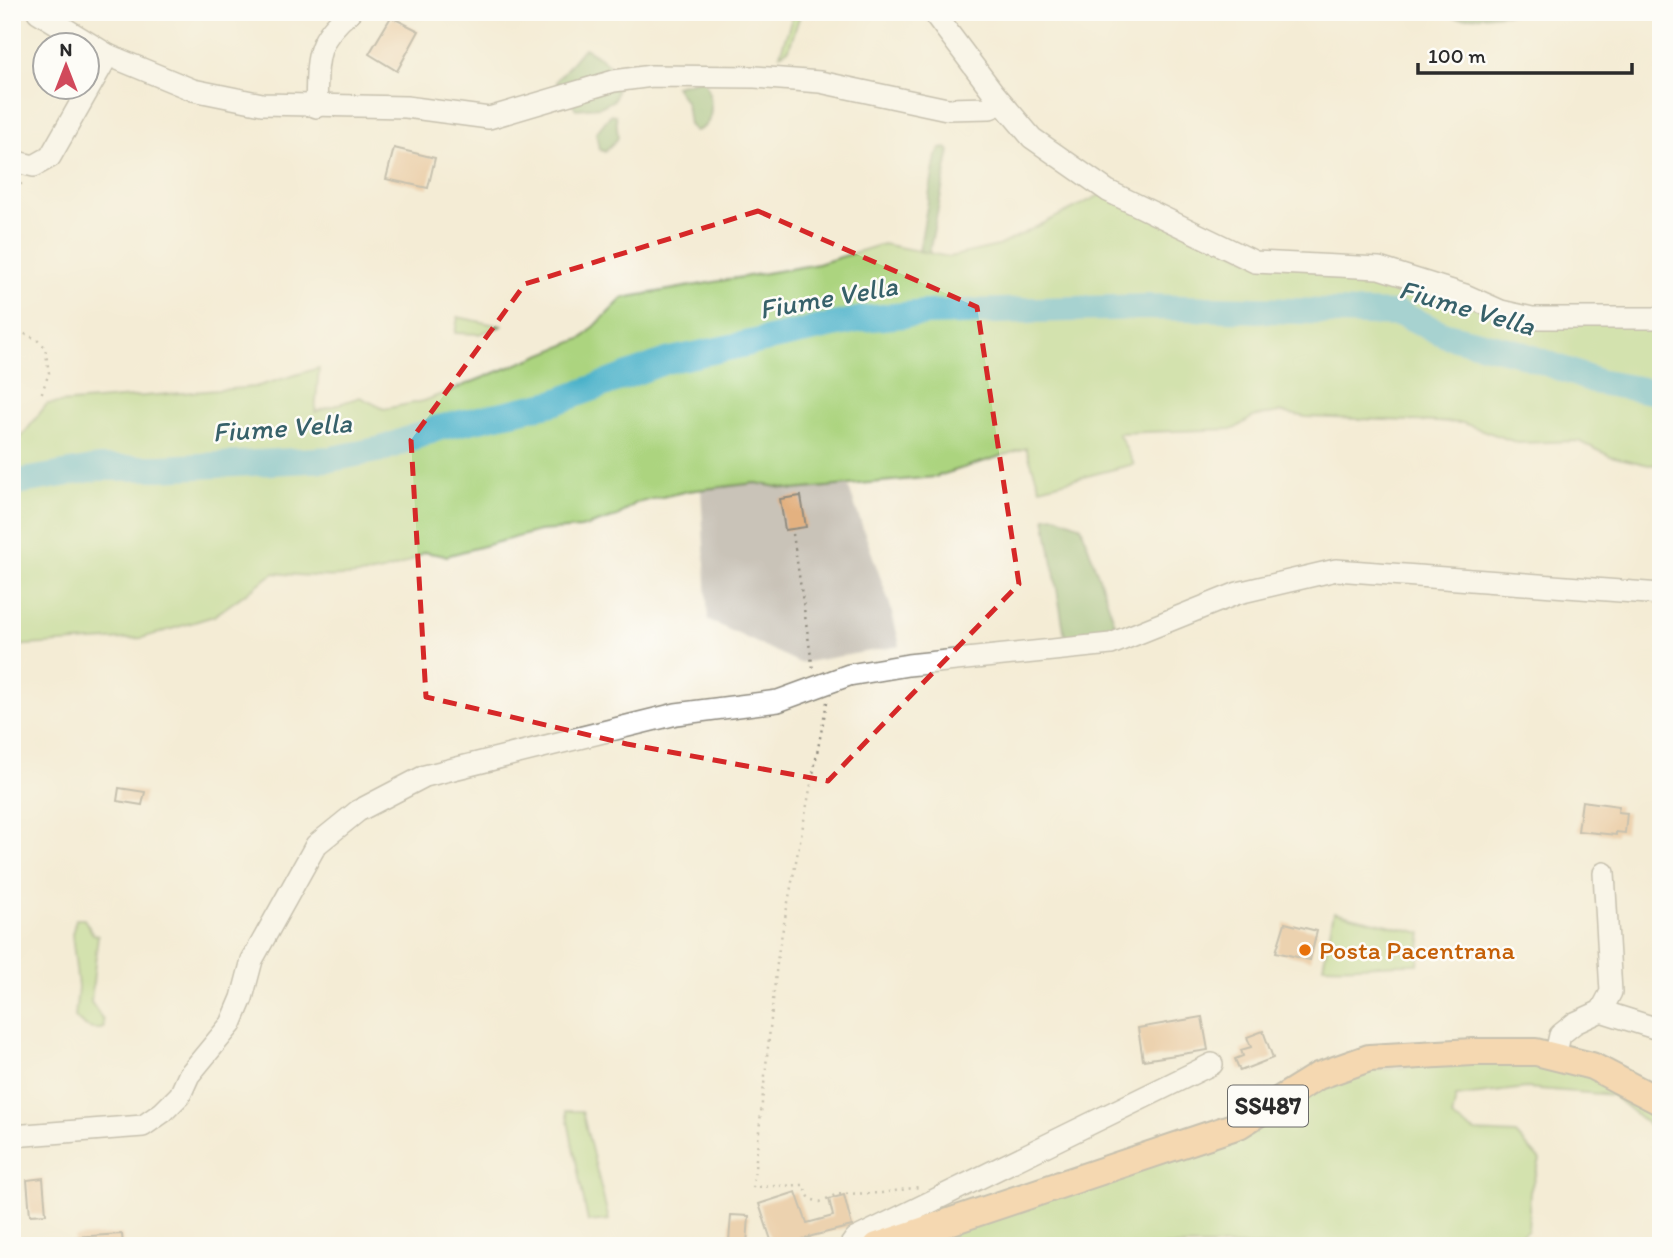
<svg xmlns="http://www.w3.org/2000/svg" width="1673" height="1258" font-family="Itim,sans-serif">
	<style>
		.industrial { fill: #c9c3b8 }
		.green { fill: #acd47f; stroke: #6c8055; stroke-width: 2 }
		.forest { fill: #89b66e; stroke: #5a704c; stroke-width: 2 }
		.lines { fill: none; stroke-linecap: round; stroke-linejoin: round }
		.river { stroke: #4ab1c9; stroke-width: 26 }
		.building { fill: #e3b180 }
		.minor-casing { stroke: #908c80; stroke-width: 24 }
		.major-casing { stroke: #908c80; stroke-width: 30 }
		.path { stroke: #908c80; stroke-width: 2.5; stroke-dasharray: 2 5; stroke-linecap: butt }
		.minor { stroke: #fff; stroke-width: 21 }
		.major { stroke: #f5bf86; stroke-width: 26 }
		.marked { fill: none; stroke: #d62828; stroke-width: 5; stroke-dasharray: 14 9; stroke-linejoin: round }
		.food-dot { fill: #e8710a; stroke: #fdfcf7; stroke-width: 2.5 }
		.labels { text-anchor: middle; stroke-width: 5; stroke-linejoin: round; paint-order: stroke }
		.shield { fill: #fdfcf7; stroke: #6a6a68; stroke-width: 2 }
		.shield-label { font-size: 24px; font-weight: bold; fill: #2b2b2b }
		.food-label { font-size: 26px; fill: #c56008; stroke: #fdfcf7; text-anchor: start }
		.water-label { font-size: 28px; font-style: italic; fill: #37616a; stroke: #fdfcf7 }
	</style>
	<rect width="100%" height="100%" fill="#fdfcf7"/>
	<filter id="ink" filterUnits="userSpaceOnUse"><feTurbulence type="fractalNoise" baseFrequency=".0143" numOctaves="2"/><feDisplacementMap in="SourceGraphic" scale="14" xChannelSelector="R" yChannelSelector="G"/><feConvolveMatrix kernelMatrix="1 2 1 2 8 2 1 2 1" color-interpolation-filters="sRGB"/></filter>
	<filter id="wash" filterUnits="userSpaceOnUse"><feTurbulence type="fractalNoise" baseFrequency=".00686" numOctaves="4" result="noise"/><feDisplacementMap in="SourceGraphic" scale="28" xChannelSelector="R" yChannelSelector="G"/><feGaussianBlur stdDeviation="1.57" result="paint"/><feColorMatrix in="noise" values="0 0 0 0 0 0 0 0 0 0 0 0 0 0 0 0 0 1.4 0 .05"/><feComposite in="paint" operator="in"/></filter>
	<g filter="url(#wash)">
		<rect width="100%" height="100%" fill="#f4ecd6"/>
		<!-- industrial -->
		<polygon class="industrial" points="756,484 794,490 848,486 890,605 900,646 800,663 708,620 701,489"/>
		<!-- green -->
		<g class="green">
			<polygon points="794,12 801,12 789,49 780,54"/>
			<path d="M1108,191L1255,262L1379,268L1501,311L1661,318V464L1649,465L1610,456L1579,441L1518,443L1463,423L1306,417L1279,412L1253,417L1234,429L1118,433L1134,464L1040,488L1026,448L935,477L794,490L756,483L688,491L636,503L616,517L581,528L539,531L446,556L424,552C386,582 321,578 274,573L214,616L142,638L12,646V449L47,404L255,387L319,368L315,412L360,397L384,409L424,401L583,338L623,298L818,264L883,244L949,257L998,246Z"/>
			<polygon points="458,317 501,326 479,334 455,333"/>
			<path d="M1334,912L1422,933L1418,964C1386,963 1355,968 1323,966Z"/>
			<path d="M76,919H84L93,934L98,935L91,1002L103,1020L104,1028C91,1032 83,1026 75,1017L78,987L72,934Z"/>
			<polygon points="1536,1053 1661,1105 1661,1135 1612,1095 1526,1088 1456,1097 1452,1118 1475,1132 1516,1134 1540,1160 1530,1192 1528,1230 1503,1246 878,1246 1165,1152 1318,1076"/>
			<polygon points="566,1111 582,1111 609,1220 588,1222"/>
		</g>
		<!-- forest -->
		<g class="forest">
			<polygon points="1451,12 1528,12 1458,18 1450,16"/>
			<path d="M584,48C606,59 624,74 614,100L600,107L576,109L556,81Z"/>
			<path d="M703,79C712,93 718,126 695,131L689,125L686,103L675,86Z"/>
			<polygon points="611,114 616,115 618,138 605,152 599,149 596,133"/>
			<polygon points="947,148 950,151 929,253 919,251 936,156 940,149"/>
			<polygon points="1056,516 1081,526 1118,632 1066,643 1045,517"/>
		</g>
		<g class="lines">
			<!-- river -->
			<polyline class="river" points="12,483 98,468 161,468 331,459 382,449 438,428 553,403 666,361 862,319 926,313 1149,307 1400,314 1446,335 1516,352 1598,382 1661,393"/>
		</g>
		<g id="blocks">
			<!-- building -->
			<g class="building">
				<polygon points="391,17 419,31 397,71 369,54"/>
				<polygon points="394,148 435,158 428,188 386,179"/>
				<polygon points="801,496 806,527 785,530 780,499"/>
				<polygon points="119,788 145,792 142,805 117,801"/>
				<polygon points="1582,801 1619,806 1618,812 1627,813 1625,833 1616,832 1616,835 1578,831"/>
				<polygon points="1285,923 1317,931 1310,960 1276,952"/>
				<polygon points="1202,1017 1208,1050 1143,1060 1138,1028"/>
				<polygon points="1263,1031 1273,1058 1240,1071 1235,1059 1243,1056 1241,1050 1251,1047 1247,1037"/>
				<polygon points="43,1178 46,1214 30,1215 27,1180"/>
				<polygon points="796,1192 807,1223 833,1216 829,1199 844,1195 852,1226 812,1236 789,1246 773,1246 759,1204"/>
				<polygon points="731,1215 749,1216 747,1244 729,1242"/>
				<polygon points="122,1234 123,1246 74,1246 74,1237"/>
			</g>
		</g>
	</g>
	<g filter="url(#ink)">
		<use href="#blocks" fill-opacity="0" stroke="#908c80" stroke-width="2"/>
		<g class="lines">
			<!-- minor casing -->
			<g class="minor-casing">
				<g id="minor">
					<polyline points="38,12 108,55 193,90 262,104 406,107 489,118 614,81 652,76 755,77 820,82 947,109 990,108 1002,103"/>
					<polyline points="933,12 993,92 1032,138 1108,191 1255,262 1379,268 1465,295 1501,311 1532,318 1661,318"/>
					<path d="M316,107C318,62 312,43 350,12"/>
					<polyline points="12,161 34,166 50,157 108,55"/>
					<polyline points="1601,1011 1661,1030"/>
					<polyline points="1555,1057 1560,1035 1575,1023 1601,1011 1611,992 1604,873"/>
					<polyline points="12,1136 143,1126 163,1112 180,1095 189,1075 231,1024 242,998 252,960 316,845 358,811 425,776 676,714 778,701 849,675 908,665 1111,644 1238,593 1336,570 1661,594"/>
					<polyline points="850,1246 855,1239 1212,1064"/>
				</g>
			</g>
			<!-- major casing -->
			<g class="major-casing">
				<polyline id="major" points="877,1246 1239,1125 1318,1076 1369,1058 1473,1052 1536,1052 1592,1066 1661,1102"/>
			</g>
			<!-- path -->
			<g class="path">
				<polyline points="12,196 24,180"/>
				<polyline points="12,328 36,339 45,347 49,373 41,395"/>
				<polyline points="793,534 813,670"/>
				<polyline points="827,702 778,954 753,1187 803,1185 810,1199 820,1202 837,1194 882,1193 919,1187"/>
			</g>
			<!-- minor -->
			<use href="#minor" class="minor"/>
			<!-- major -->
			<use href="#major" class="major"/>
		</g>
	</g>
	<!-- marked area -->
	<path d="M0 0H1673V1258H0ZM758,211L977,307L1019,584L828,781L627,744L426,697L411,440L525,284Z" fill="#f4ecd6" fill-opacity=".55" fill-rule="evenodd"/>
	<path class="marked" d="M758,211L977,307L1019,584L828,781L627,744L426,697L411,440L525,284Z"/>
	<!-- markers -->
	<circle class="food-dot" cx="1305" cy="950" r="7"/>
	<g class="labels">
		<!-- shield labels -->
		<rect class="shield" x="1228" y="1085.5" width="80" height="41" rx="5"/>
		<g class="shield-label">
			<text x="1268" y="1114">SS487</text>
		</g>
		<!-- food labels -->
		<g class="food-label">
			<text x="1319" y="959">Posta Pacentrana</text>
		</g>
		<!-- water labels -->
		<g class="water-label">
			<text transform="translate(828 297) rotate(-10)" y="10">Fiume Vella</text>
			<text transform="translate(1467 307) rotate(16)" y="10">Fiume Vella</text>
			<text transform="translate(282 427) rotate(-4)" y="10">Fiume Vella</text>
		</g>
	</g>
	<!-- margin -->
	<rect width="1673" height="1258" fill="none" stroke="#fdfcf7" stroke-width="42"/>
	<!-- north arrow -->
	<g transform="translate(66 66)"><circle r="33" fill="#fdfcf7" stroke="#a9a8a5" stroke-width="2"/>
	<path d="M0-5L12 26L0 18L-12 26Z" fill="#d1495b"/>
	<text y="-10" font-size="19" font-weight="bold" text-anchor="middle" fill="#2b2b2b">N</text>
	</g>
	<!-- scale -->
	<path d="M1418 63v10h214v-10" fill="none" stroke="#2b2b2b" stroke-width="3.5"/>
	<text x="1428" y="63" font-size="21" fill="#2b2b2b" stroke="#fdfcf7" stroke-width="5" paint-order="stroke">100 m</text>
</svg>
